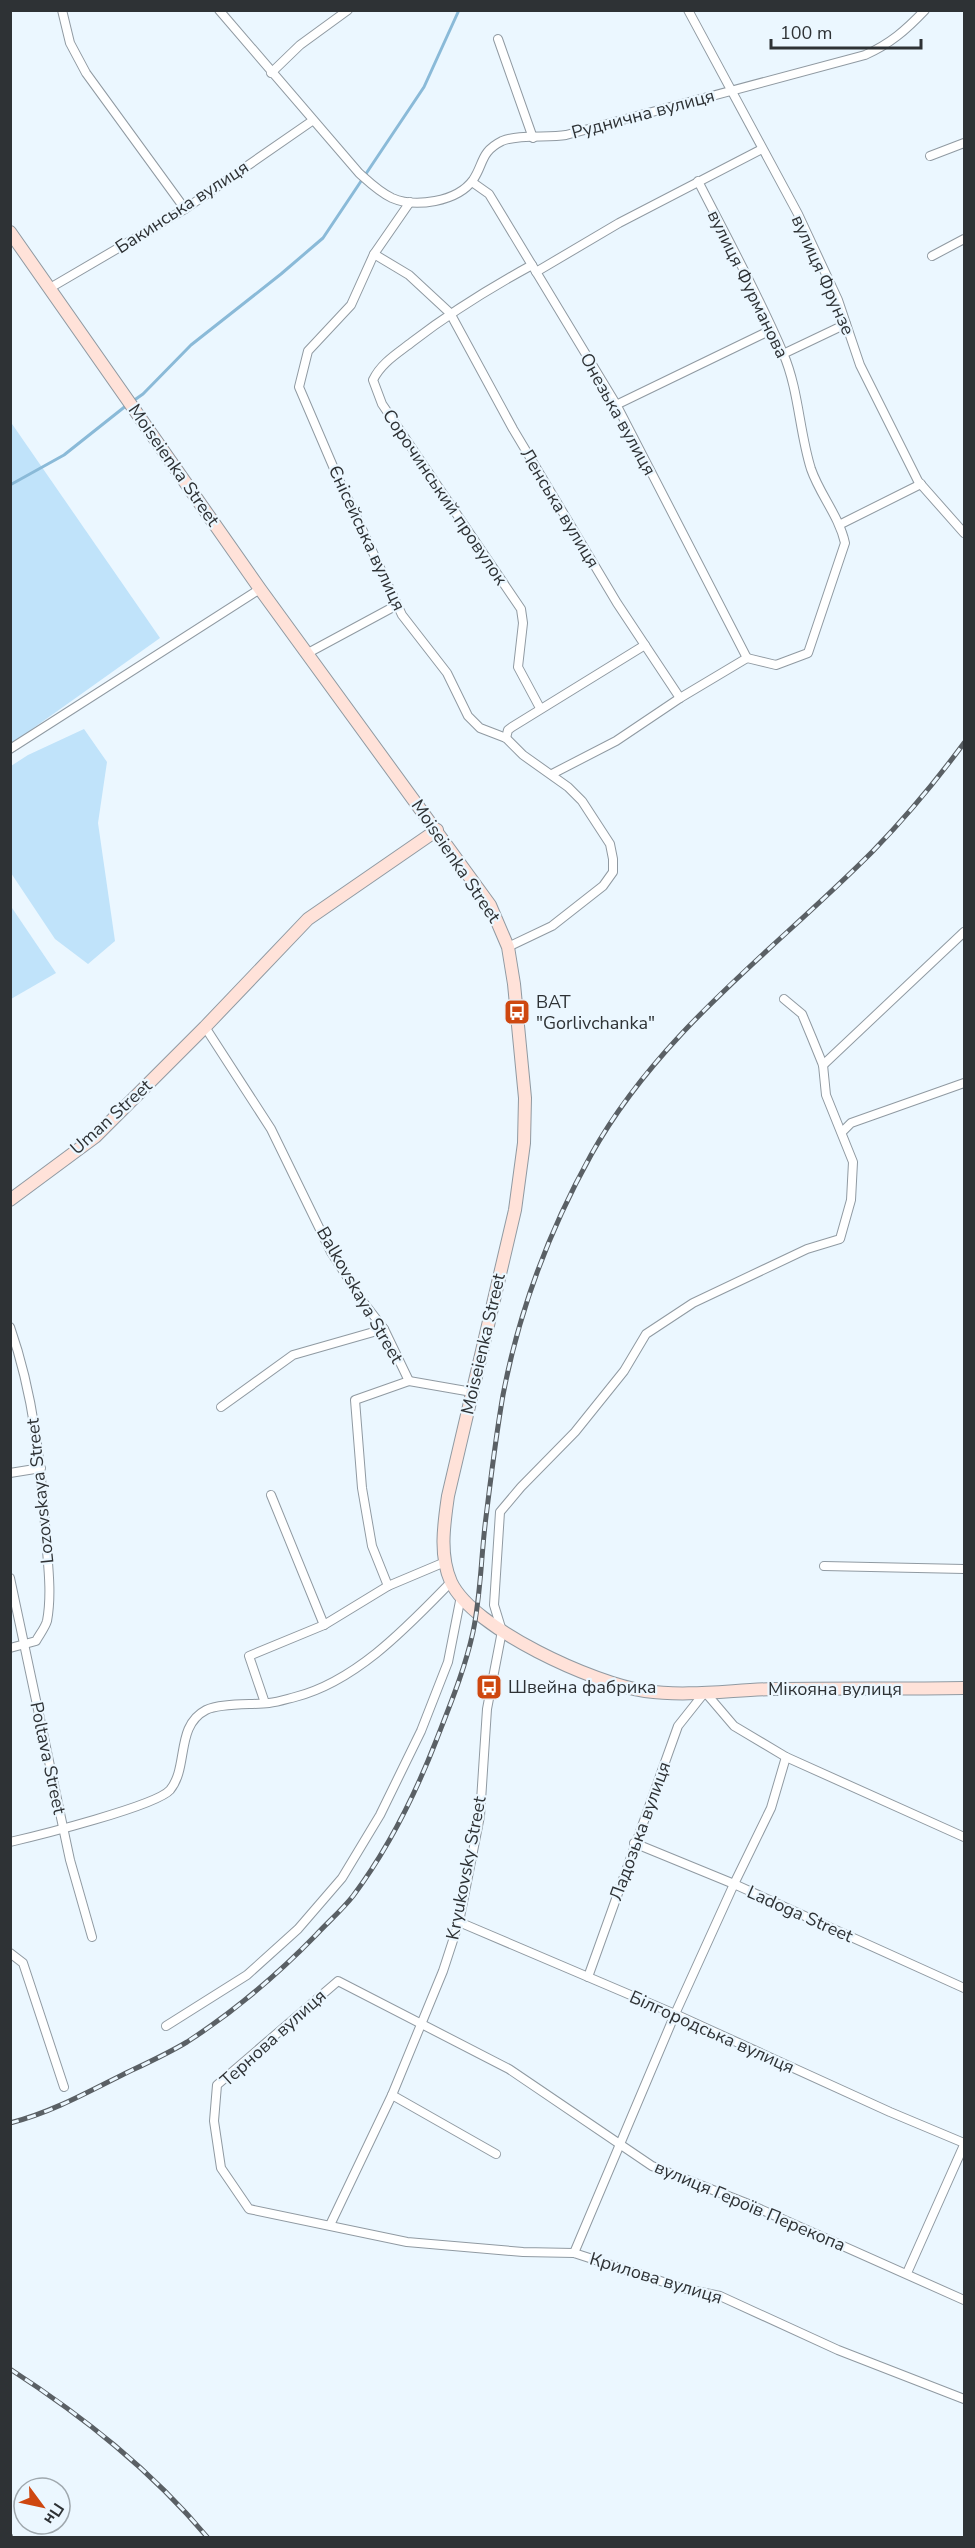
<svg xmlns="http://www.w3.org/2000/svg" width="975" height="2548" font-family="'Nunito Sans',sans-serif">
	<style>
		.green { fill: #c0e3fa }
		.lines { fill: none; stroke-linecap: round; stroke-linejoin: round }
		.stream { stroke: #8abad8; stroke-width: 3 }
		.street-casing { stroke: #909aa2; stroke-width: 10 }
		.secondary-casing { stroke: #909aa2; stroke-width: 14 }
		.street { stroke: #fff; stroke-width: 8 }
		.secondary { stroke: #ffe2d9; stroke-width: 12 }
		.rail-casing { stroke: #5a6065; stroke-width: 5 }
		.rail { stroke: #ebf7ff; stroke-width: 3; stroke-dasharray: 9; stroke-linecap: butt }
		.labels { text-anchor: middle; stroke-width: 4.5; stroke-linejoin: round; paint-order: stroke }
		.street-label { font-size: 18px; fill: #2e3235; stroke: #ebf7ff }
		.poi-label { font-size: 18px; fill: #2e3235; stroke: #ebf7ff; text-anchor: start }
	</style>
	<rect width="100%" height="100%" fill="#ebf7ff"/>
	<!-- green -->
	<g class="green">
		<polygon points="10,421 160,638 11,744 10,744"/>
		<polygon points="84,729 107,762 98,823 115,941 88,964 55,939 11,873 11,766 28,755"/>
		<polygon points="10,905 56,973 11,999 10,999"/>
	</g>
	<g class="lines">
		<!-- stream -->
		<g class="stream">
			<polyline points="133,401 143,394 191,345 281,274 323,238 424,87 459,10"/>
			<polyline points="10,485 64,455 127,405"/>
		</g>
		<!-- street casing -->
		<g class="street-casing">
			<g id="street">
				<polyline points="62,10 70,43 86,73 185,209"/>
				<path d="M219,10L359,173C369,182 379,192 392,198C415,208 457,202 473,180C484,164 480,152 502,141C518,134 548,138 566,135L865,55C890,44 906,30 925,10"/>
				<polyline points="688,10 798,214 838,300 860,365 918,481 964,533"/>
				<polyline points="498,39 533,138"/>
				<polyline points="271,73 300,45 348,10"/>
				<polyline points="930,156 964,143"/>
				<path d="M698,181C727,238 758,294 783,353C799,390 799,431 811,469C820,495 839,516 845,543L808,653L776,665L747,658"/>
				<polyline points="472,182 489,194 616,404 747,658"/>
				<polyline points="410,202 374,254 351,305 308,351 299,387 335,471 402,615 447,673 468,716 480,728 506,738 523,755 568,787 582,801 610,844 613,859 613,872 603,886 552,926 508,947"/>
				<polyline points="374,254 409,275 450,313 513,429 617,603 680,698"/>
				<polyline points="932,256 964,239"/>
				<path d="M532,265C490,288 451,312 412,342C398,353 381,363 373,380L382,404L521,609L523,623L518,667L540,708"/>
				<polyline points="536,272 619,223 762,149"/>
				<polyline points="50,288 185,209 312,121"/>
				<polyline points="783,354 846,324"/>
				<polyline points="616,405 771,330"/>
				<polyline points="841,524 921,484"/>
				<polyline points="308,653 397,605"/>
				<polyline points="506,738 508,730 512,727 645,645"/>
				<polyline points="10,749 260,589"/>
				<polyline points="552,774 616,741 680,698 747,658"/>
				<polyline points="205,1027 271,1129 331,1252 364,1303 384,1329 409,1381 355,1400 362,1488 372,1546 388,1586"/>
				<polyline points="823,1065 964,932"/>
				<polyline points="842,1132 851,1123 964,1083"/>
				<path d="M10,1327C34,1395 41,1466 46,1538C48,1565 52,1594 47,1621C45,1628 39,1635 36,1641L10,1648"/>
				<polyline points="409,1381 472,1392"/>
				<polyline points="221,1407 293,1355 384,1329"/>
				<polyline points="10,1473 41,1468"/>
				<polyline points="271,1495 324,1625"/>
				<polyline points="824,1566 964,1569"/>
				<polyline points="10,1578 70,1860 92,1937"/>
				<polyline points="265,1703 249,1656 324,1625 388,1586 445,1562"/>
				<path d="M10,1842C36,1836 156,1806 170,1790C189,1767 175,1726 206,1710C220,1703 252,1705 269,1703C278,1702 287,1699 295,1697C357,1681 408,1626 451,1582"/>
				<polyline points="634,1843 734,1884 964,1988"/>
				<polyline points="459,1922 675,2014 890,2112 964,2143"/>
				<polyline points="10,1953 23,1963 64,2087"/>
				<polyline points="588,1977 678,1726 705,1692 734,1726 786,1757 964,1837"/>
				<polyline points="166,2026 247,1975 298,1929 342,1878 380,1815 421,1731 448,1662 461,1596"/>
				<polyline points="392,2095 496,2154"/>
				<polyline points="330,2225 392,2095 443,1971 459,1922 480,1816 487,1709 502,1631 494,1605 500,1512 521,1487 575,1432 624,1371 646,1334 693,1303 807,1249 840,1239 851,1200 853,1162 826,1095 823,1065 812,1038 802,1014 784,999"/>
				<polyline points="574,2253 675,2014 734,1884 771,1808 786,1757"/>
				<polyline points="907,2273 964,2145"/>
				<polyline points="964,2300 751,2205 652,2166 509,2069 338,1981 217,2085 214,2121 221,2168 249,2209 407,2242 523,2252 574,2253 682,2288 720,2296 838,2350 964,2399"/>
			</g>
		</g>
		<!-- secondary casing -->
		<g class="secondary-casing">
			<g id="secondary">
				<path d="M10,232L260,589L490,905L508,947L514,984L525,1098L524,1143L515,1210L448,1496C444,1524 439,1555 451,1582C473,1629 595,1684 645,1691C687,1697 731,1690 773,1689C837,1688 901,1689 964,1688"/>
				<polyline points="10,1200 95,1137 205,1027 308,919 437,830"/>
			</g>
		</g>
		<!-- street -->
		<use href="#street" class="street"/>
		<!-- secondary -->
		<use href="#secondary" class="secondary"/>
		<!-- rail casing -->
		<g class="rail-casing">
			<g id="rail">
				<path d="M10,2123C50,2113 88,2092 124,2074C145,2064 167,2054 187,2042C235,2011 277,1975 316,1935C328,1922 342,1910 353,1896C388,1849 415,1795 436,1741C450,1705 465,1669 473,1632C481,1594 481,1555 486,1517C491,1477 496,1435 503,1395C519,1311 550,1229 591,1155C659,1032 776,949 873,851C906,817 936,781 964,743"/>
				<path d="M10,2369C84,2417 151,2470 208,2538"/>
				<polyline points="10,2535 11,2538"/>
			</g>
		</g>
		<!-- rail -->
		<use href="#rail" class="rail"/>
	</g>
	<!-- icons -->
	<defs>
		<g id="bus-square" transform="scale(1.35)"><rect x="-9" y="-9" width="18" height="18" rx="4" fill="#ce4710" stroke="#ebf7ff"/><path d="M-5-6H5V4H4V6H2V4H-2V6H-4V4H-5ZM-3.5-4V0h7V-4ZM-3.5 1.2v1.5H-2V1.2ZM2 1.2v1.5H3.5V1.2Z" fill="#fff"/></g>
	</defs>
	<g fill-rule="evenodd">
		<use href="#bus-square" x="517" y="1012"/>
		<use href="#bus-square" x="489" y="1687"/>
	</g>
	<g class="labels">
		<!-- street labels -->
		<g class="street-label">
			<text transform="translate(643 114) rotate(-15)" y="6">Руднична вулиця</text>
			<text transform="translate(182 207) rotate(-33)" y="6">Бакинська вулиця</text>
			<text transform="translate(823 275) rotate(66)" y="6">вулиця Фрунзе</text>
			<text transform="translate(748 284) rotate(64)" y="6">вулиця Фурманова</text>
			<text transform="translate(618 414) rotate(61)" y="6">Онезька вулиця</text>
			<text transform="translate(174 465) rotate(55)" y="6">Moiseienka Street</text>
			<text transform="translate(445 497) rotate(56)" y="6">Сорочинський провулок</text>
			<text transform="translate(560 508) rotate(59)" y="6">Ленська вулиця</text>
			<text transform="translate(367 538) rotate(65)" y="6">Єнісейська вулиця</text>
			<text transform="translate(456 861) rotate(56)" y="6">Moiseienka Street</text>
			<text transform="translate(111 1117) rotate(-42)" y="6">Uman Street</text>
			<text transform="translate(360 1295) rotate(60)" y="6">Balkovskaya Street</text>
			<text transform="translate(483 1344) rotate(-77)" y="6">Moiseienka Street</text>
			<text transform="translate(40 1491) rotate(-96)" y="6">Lozovskaya Street</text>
			<text x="835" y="1695">Мікояна вулиця</text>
			<text transform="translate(48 1758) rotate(78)" y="6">Poltava Street</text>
			<text transform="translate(640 1831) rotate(-70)" y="6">Ладозька вулиця</text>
			<text transform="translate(466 1868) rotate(-79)" y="6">Kryukovsky Street</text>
			<text transform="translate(800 1914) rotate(24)" y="6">Ladoga Street</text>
			<text transform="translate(712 2032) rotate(24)" y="6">Білгородська вулиця</text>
			<text transform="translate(273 2038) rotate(-42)" y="6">Тернова вулиця</text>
			<text transform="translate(750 2206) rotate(23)" y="6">вулиця Героїв Перекопа</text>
			<text transform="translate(656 2278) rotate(17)" y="6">Крилова вулиця</text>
		</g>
		<!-- poi labels -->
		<g class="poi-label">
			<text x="536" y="1008">BAT<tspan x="536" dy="21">"Gorlivchanka"</tspan></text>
			<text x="508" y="1693">Швейна фабрика</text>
		</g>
	</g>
	<!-- border -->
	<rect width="975" height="2548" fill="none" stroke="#2e3235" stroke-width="24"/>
	<!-- north arrow -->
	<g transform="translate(42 2506) rotate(123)"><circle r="28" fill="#ebf7ff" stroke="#9fa8ae" stroke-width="1.5"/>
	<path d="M0-4.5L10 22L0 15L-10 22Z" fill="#ce4710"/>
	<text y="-9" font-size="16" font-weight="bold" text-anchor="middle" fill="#2e3235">Пн</text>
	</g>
	<!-- scale -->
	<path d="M771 39v9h150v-9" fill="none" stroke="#2e3235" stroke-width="3"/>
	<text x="780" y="39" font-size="18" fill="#2e3235" stroke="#ebf7ff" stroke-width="4.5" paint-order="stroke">100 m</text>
</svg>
